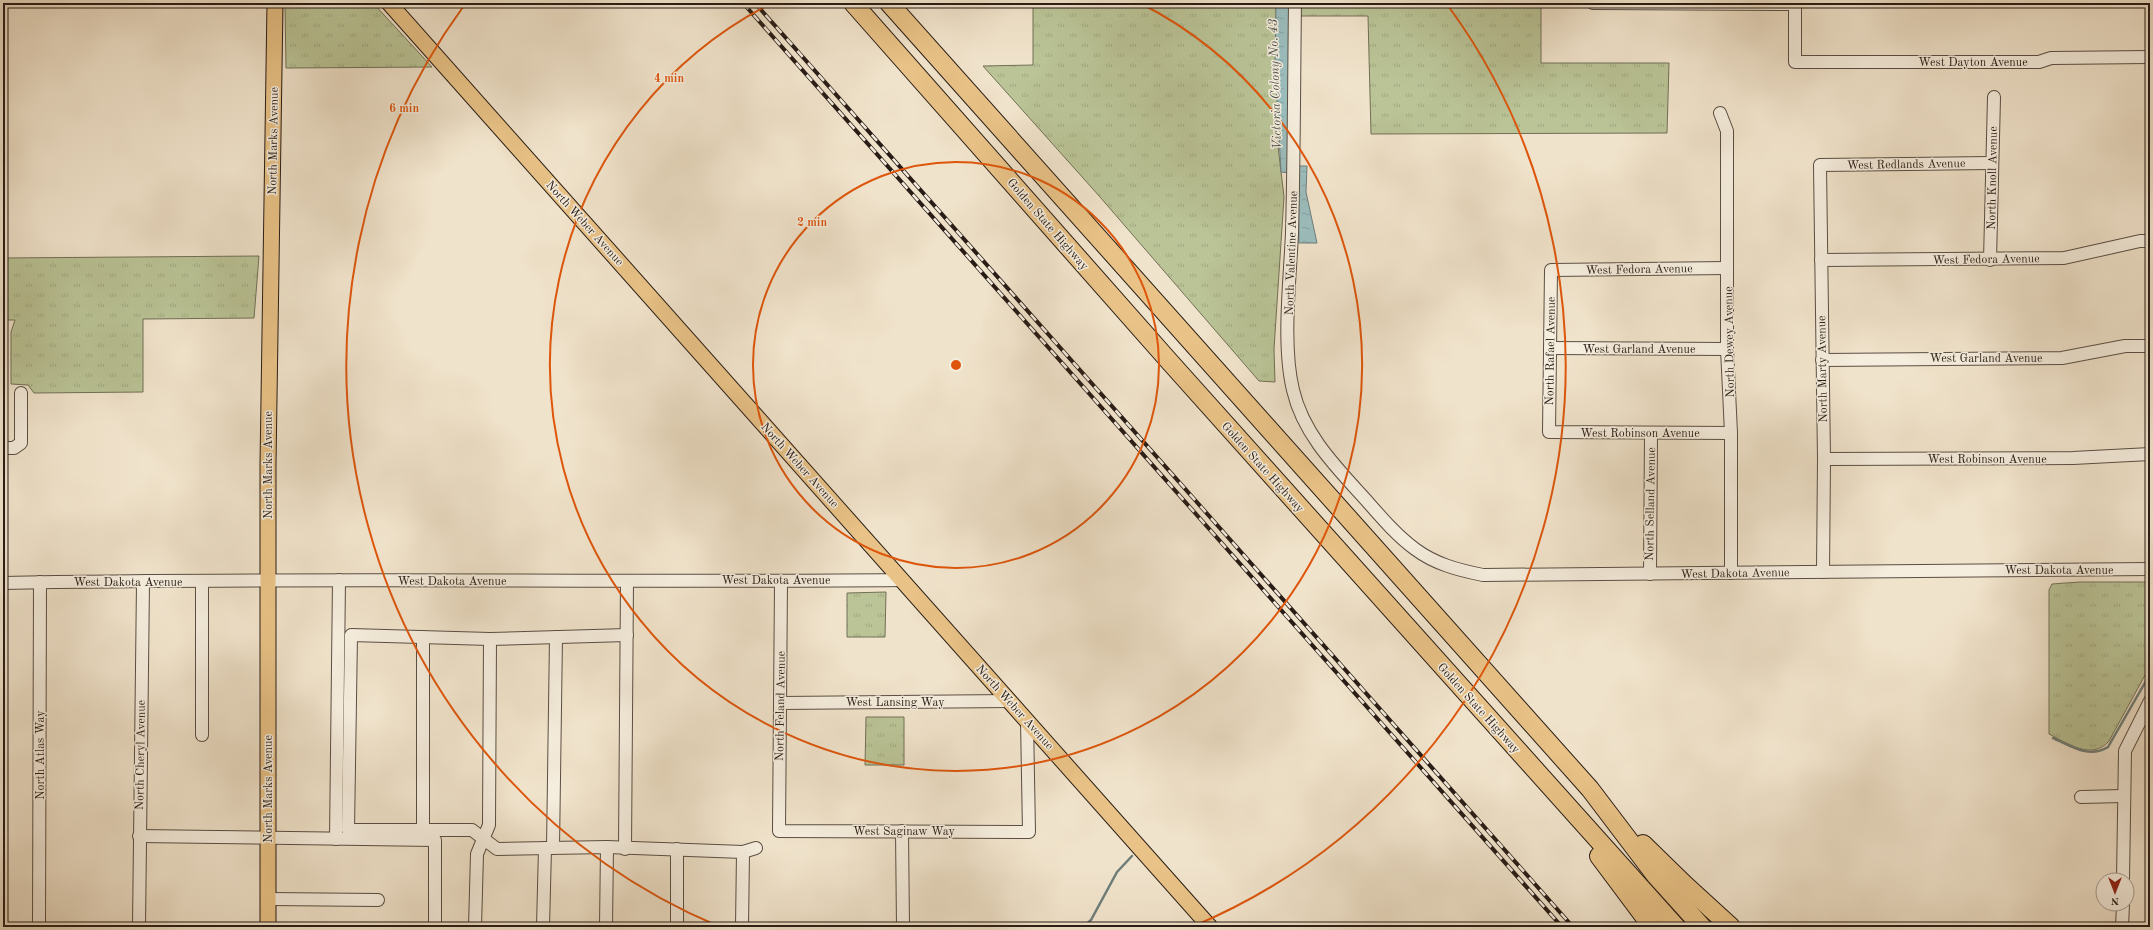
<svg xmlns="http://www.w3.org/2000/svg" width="2153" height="930" font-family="'Old Standard TT',serif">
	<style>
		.grass { fill: url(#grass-tufts); stroke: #717056 }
		.water { fill: url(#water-ripples); stroke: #6d7d7a }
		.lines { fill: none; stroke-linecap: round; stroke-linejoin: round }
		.stream { stroke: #6d7d7a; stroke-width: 2.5 }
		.minor-casing { stroke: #5a4e43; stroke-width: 14 }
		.major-casing { stroke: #281c16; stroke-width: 17 }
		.highway-casing { stroke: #281c16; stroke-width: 20 }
		.minor { stroke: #f5eddd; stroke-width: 12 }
		.major { stroke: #e8c286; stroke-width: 15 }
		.highway { stroke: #e8c286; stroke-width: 18 }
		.rail-casing { stroke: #281c16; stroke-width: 4 }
		.rail { stroke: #f5eddd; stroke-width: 2.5; stroke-dasharray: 8; stroke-linecap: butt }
		.ring { fill: none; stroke: #de560c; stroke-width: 2 }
		.labels { text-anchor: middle; stroke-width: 3; stroke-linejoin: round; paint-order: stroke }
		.street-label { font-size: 12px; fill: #281c16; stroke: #f5eddd }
		.water-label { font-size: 13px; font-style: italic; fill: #505450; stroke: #f5eddd }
		.centre { fill: #de560c; stroke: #f5eddd; stroke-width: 2 }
		.ring-label { font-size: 12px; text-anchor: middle; font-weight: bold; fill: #de560c; stroke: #f5eddd; stroke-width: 3; stroke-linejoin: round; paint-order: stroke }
	</style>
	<defs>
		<pattern id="grass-tufts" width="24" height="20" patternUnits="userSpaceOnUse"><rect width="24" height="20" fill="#bac497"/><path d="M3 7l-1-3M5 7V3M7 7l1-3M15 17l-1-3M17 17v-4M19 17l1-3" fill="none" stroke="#a0a881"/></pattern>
		<pattern id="water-ripples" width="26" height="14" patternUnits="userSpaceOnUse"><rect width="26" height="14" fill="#9bbdbd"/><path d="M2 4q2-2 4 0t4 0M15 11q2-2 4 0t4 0" fill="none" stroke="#86a2a2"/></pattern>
	</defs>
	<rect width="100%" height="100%" fill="#f0e3cb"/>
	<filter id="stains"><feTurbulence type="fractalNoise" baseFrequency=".005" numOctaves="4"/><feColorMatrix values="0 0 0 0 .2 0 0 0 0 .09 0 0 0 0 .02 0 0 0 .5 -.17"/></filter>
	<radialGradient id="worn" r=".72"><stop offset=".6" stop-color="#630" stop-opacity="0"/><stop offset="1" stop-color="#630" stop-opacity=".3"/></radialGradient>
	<!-- grass -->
	<g class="grass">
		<polygon points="285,3 373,3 432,67 286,68"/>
		<polygon points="1033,3 1276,3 1278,146 1284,197 1274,349 1275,382 1259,381 1100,197 983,66 1033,65"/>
		<polygon points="1299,3 1541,3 1541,63 1669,63 1667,133 1371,134 1368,16 1299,16"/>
		<polygon points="259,256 254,318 143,319 143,392 34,393 28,385 11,384 11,332 15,320 3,320 3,258"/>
		<path d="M2080,582H2150V666L2109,741C2092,761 2067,743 2049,734V590L2052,584Z"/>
		<polygon points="886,592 885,637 847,637 847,593"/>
		<polygon points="866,717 904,717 904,765 865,765"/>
	</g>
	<!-- water -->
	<g class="water">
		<polygon points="1276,3 1290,3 1290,173 1281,172 1275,64"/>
		<polygon points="1298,166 1307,166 1306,192 1317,243 1299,243"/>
	</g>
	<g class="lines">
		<!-- stream -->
		<g class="stream">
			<path d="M2053,738C2071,746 2089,759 2108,747L2150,674"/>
			<polyline points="1083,927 1091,920 1117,872 1132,856"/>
		</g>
		<!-- minor casing -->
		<g class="minor-casing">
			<g id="minor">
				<path d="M1295,3C1294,80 1294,156 1292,233C1290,280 1282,345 1293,390C1303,434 1336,467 1366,500C1381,517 1396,535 1415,549C1435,564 1458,570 1483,575L2150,569"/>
				<polyline points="1593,3 1795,4"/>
				<polyline points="1795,3 1795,62 2039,62 2051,58 2150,57"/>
				<polyline points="1720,113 1727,131 1727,349 1731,433 1731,573"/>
				<polyline points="1821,260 2064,258 2140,241 2150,241"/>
				<polyline points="1990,260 1994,97"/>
				<polyline points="1727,268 1551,270 1549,432 1731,433"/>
				<polyline points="1550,348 1727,349"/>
				<polyline points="1822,360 2062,358 2125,346 2150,346"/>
				<polyline points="3,448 14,448 21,443 21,393"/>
				<polyline points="1824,459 2073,458 2150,454"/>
				<polyline points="1823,572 1824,459 1820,165 1992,163"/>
				<polyline points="1650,574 1651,434"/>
				<polyline points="781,581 779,831 1029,832 1027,720"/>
				<path d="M3,583C302,577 602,583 901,580"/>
				<polyline points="627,635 490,639 351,635 348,830 472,830 497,849 607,847 743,852 756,848"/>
				<polyline points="780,703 1010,701"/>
				<polyline points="202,735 202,582"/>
				<polyline points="2081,797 2123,796"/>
				<polyline points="423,830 423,637"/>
				<polyline points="902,831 903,927"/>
				<polyline points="139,836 435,840 435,927"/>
				<polyline points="336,839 339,580"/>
				<polyline points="553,848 556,637"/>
				<polyline points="625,849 627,582"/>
				<polyline points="677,849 677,927"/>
				<polyline points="2123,880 2125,751 2150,701"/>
				<polyline points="268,899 378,900"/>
				<polyline points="39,927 40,582"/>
				<polyline points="139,927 143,582"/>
				<polyline points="475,927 477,854 489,825 490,639"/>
				<polyline points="543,927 545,848"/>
				<polyline points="606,927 607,847"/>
				<polyline points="742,927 743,852"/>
				<polyline points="2122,927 2123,904"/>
			</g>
		</g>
		<!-- major casing -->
		<g class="major-casing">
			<g id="major">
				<polyline points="389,3 1210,927"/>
				<polyline points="268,927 268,465 275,3"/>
			</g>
		</g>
		<!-- highway casing -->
		<g class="highway-casing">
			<g id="highway">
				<polyline points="853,3 1169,361 1676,927"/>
				<polyline points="889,3 1590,789 1656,876 1702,927"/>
				<polyline points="1643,844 1685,885 1731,927"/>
				<polyline points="1599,856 1652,927"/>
			</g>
		</g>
		<!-- minor -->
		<use href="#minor" class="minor"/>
		<!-- major -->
		<use href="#major" class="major"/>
		<!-- highway -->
		<use href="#highway" class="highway"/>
		<!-- rail casing -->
		<g class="rail-casing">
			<g id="rail">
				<polyline points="743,3 1562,927"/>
				<polyline points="755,3 1573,927"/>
			</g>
		</g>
		<!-- rail -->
		<use href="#rail" class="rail"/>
	</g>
	<!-- distance rings -->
	<g class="ring">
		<circle cx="956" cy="365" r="203"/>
		<path d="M1140 3A406 406 0 1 1 772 3"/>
		<path d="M718 926A609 609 0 0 1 463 7M1449 7A609 609 0 0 1 1194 926"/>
	</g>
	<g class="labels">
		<!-- street labels -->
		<g class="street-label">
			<text x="1973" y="66">West Dayton Avenue</text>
			<text transform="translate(273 141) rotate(-89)" y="4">North Marks Avenue</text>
			<text transform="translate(1906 164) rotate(-1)" y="4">West Redlands Avenue</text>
			<text transform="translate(1992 178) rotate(-89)" y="4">North Knoll Avenue</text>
			<text transform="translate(585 223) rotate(48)" y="4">North Weber Avenue</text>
			<text transform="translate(1048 224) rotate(49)" y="4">Golden State Highway</text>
			<text transform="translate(1291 253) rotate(-88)" y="4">North Valentine Avenue</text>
			<text transform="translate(1986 259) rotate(-1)" y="4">West Fedora Avenue</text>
			<text transform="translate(1639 269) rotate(-1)" y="4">West Fedora Avenue</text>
			<text transform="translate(1729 342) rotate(-91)" y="4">North Dewey Avenue</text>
			<text x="1639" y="353">West Garland Avenue</text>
			<text transform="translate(1550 351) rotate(-89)" y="4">North Rafael Avenue</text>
			<text x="1986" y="362">West Garland Avenue</text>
			<text transform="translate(1822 369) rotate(-91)" y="4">North Marty Avenue</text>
			<text x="1640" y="437">West Robinson Avenue</text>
			<text x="1987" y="463">West Robinson Avenue</text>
			<text transform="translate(268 465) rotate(-90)" y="4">North Marks Avenue</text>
			<text transform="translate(800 465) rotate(48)" y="4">North Weber Avenue</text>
			<text transform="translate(1263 467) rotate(48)" y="4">Golden State Highway</text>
			<text transform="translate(1650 504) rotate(-89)" y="4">North Selland Avenue</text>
			<text x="2059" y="574">West Dakota Avenue</text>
			<text transform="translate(1735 573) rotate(-1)" y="4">West Dakota Avenue</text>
			<text x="776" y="584">West Dakota Avenue</text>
			<text x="452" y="585">West Dakota Avenue</text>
			<text x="128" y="586">West Dakota Avenue</text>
			<text x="895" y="706">West Lansing Way</text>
			<text transform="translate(780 706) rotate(-89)" y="4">North Feland Avenue</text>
			<text transform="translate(1015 707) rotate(48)" y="4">North Weber Avenue</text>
			<text transform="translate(1479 708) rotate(48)" y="4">Golden State Highway</text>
			<text transform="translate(40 755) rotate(-90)" y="4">North Atlas Way</text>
			<text transform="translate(140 755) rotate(-89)" y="4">North Cheryl Avenue</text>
			<text transform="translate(268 789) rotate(-90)" y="4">North Marks Avenue</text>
			<text x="904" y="835">West Saginaw Way</text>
		</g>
		<!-- water labels -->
		<g class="water-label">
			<text transform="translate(1274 84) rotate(-92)" y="5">Victoria Colony No. 43</text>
		</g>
	</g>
	<circle cx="956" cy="365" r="6" class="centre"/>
	<g class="ring-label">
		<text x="669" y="82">4 min</text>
		<text x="404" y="112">6 min</text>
		<text x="812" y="226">2 min</text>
	</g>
	<!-- margin -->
	<rect width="2153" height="930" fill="none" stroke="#f0e3cb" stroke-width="16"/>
	<rect x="4" y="4" width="2145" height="922" fill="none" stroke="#281c16" stroke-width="2"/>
	<rect x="8" y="8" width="2137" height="914" fill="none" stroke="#281c16"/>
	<!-- north arrow -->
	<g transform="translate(2115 892) rotate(180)"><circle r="19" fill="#f5eddd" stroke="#a3998d"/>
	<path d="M0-3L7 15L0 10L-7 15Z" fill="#8f2418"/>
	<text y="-6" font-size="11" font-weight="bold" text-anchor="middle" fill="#281c16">N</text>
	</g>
	<rect width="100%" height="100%" filter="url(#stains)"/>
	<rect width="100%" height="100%" fill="url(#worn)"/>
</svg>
